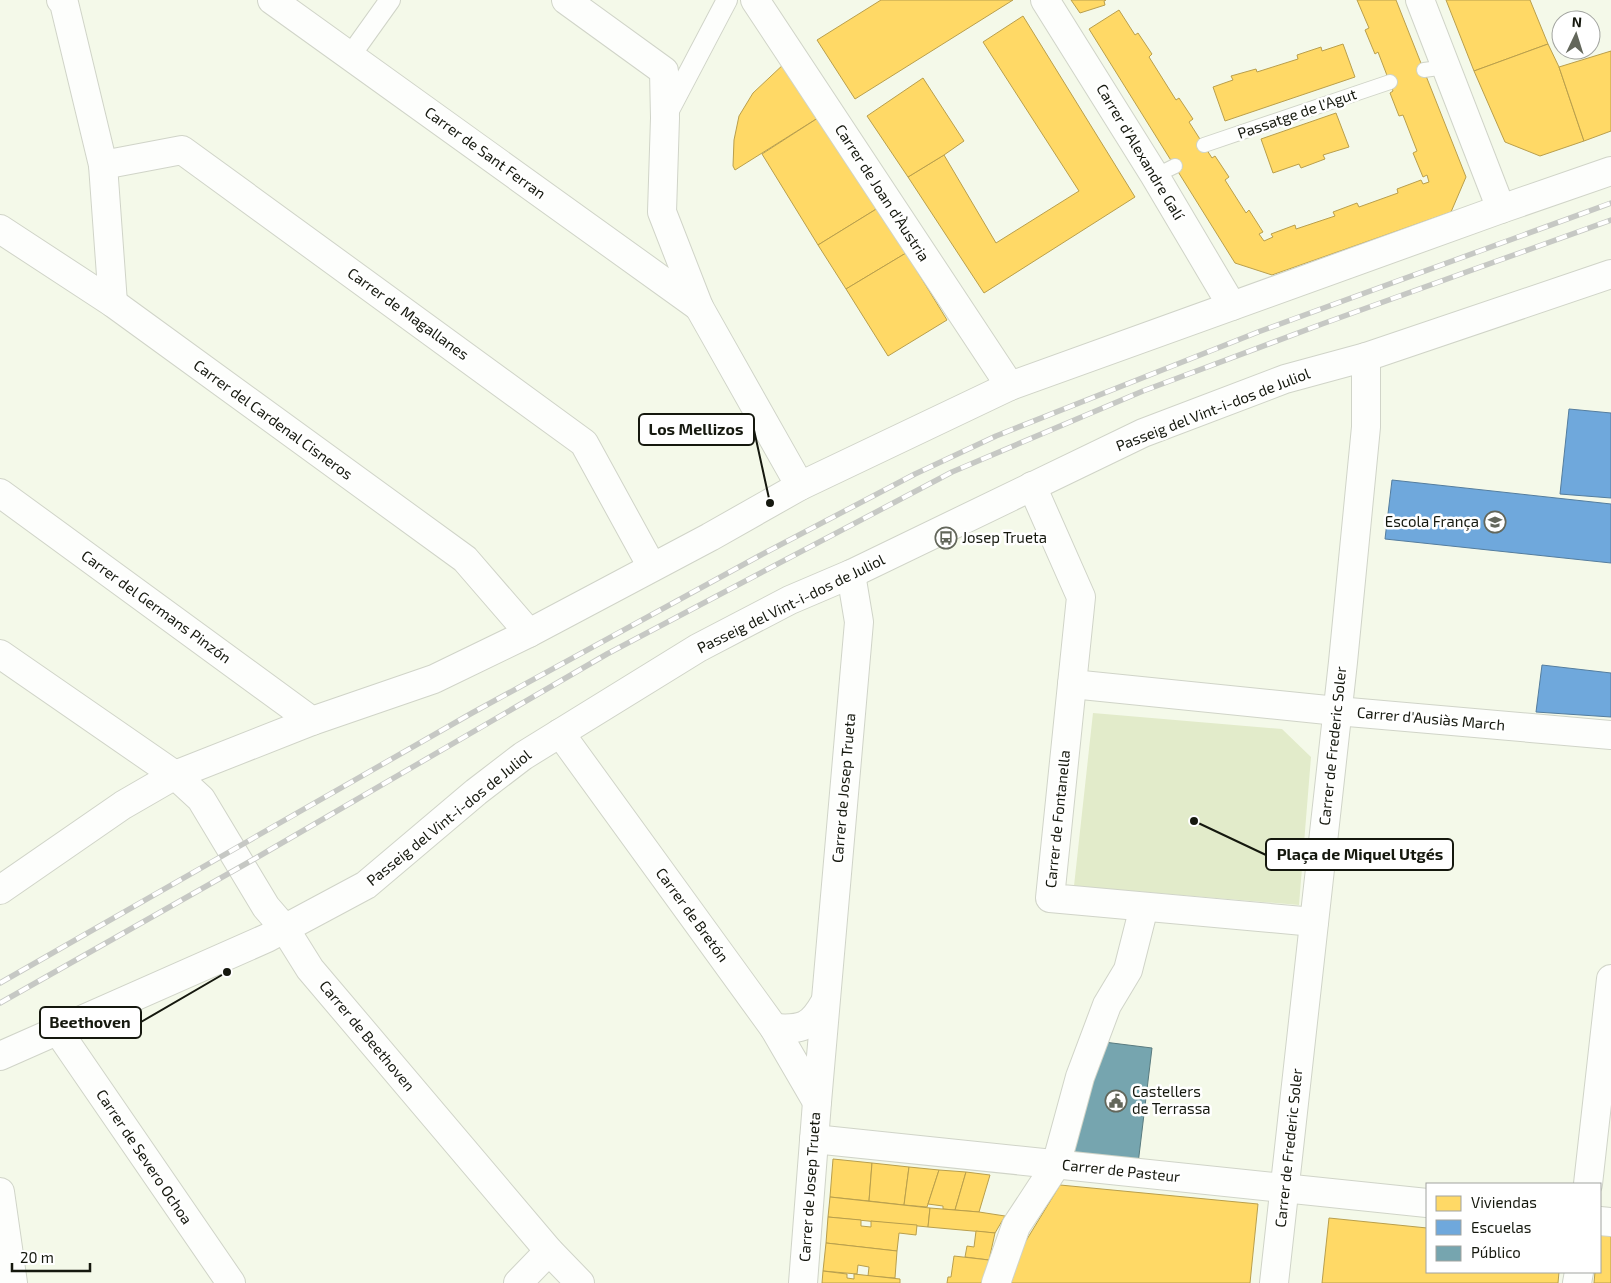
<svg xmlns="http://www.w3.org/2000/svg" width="1611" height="1283" font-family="'Exo 2',sans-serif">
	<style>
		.green { fill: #e2ebca }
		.homes { fill: #ffd966; stroke: #b99f4c }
		.schools { fill: #6fa8dc; stroke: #547d9e }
		.public { fill: #76a5af; stroke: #597b7f }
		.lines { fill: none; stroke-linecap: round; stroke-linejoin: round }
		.service-casing { stroke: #d0d4c8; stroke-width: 16 }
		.pedestrian-casing { stroke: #d0d4c8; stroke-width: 22 }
		.minor-casing { stroke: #d0d4c8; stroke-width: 30 }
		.service { stroke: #fdfefc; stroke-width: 14 }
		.pedestrian { stroke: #fdfefc; stroke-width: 20 }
		.minor { stroke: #fdfefc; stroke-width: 28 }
		.rail-casing { stroke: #c6c8c4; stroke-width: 5.5 }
		.rail { stroke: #fff; stroke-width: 4; stroke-dasharray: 11; stroke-linecap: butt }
		.labels { text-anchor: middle; stroke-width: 5; stroke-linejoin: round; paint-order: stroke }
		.street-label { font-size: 15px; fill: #15180e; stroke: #fff }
		.poi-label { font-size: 15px; fill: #15180e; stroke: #fff; text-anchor: start }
		.leader { fill: none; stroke: #15180e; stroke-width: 2 }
		.callout-dot { fill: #15180e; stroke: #fff; stroke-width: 2 }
		.callout { fill: #fff; stroke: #15180e; stroke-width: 2 }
		.callout-label { font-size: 16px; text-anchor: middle; font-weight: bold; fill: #15180e }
	</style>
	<rect width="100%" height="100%" fill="#f4f9e9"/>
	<!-- green -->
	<polygon class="green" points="1093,713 1282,729 1311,757 1299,905 1074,886"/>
	<!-- homes -->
	<g class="homes">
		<polygon points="881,0 1013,0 855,99 817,40"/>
		<polygon points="1071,0 1106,0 1104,1 1105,5 1080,13"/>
		<polygon points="1357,0 1396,0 1466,177 1451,212 1272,275 1235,263 1089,29 1119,10 1135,35 1138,33 1152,54 1149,57 1176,100 1179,98 1193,119 1189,122 1212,158 1215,156 1229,177 1225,180 1246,213 1249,210 1263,232 1259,234 1264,241 1273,237 1271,234 1295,225 1296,229 1335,216 1333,212 1357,203 1359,207 1398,193 1397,189 1421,180 1423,184 1429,182 1427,175 1423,177 1413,153 1417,151 1403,115 1399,116 1390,93 1393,91 1378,52 1375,54 1365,30 1369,28"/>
		<polygon points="1446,0 1530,0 1548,44 1474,71"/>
		<polygon points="1023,16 1135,197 984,293 908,177 944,155 996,243 1079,191 983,42"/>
		<polygon points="1343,44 1355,77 1225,121 1213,87 1233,80 1231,76 1256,69 1257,72 1298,59 1297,55 1321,47 1322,51"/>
		<polygon points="1548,44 1559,67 1584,141 1540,156 1505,142 1474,71"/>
		<polygon points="1611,51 1611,131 1584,141 1559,67"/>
		<polygon points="786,62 821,116 735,170 733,166 734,140 739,116 753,93"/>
		<polygon points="923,78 964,141 944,155 908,177 867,116"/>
		<polygon points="1336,113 1349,147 1323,155 1325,159 1301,168 1299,164 1273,173 1261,139"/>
		<polygon points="821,116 878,208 818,245 762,154"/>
		<polygon points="878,208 906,253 846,289 818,245"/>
		<polygon points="906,253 947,320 888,356 846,289"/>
		<polygon points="833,1159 872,1163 869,1201 830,1197"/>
		<polygon points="872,1163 909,1167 904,1205 869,1201"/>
		<polygon points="909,1167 939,1170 927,1207 904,1205"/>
		<polygon points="939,1170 966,1172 955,1210 943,1209 943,1206 928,1204"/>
		<polygon points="966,1172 990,1175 979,1212 955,1210"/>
		<polygon points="1060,1185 1258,1204 1250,1283 1011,1283 1024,1244"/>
		<polygon points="830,1197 930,1208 928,1227 828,1217"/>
		<polygon points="930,1208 979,1212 1005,1216 995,1233 928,1227"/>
		<polygon points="828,1217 861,1220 861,1226 871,1227 871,1221 917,1225 916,1235 899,1233 897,1251 826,1243"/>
		<polygon points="1329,1218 1427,1228 1427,1272 1559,1272 1558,1283 1322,1283"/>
		<polygon points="976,1231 995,1233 989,1260 965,1257 967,1246 974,1247"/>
		<polygon points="1600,1234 1611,1236 1611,1283 1594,1283 1595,1272 1600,1272"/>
		<polygon points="826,1243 897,1251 895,1278 868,1276 869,1267 858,1265 857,1274 823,1271"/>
		<polygon points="954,1256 989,1260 984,1283 947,1283 948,1277 951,1277"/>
		<polygon points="823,1271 847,1274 847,1278 854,1279 854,1274 900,1279 900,1283 822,1283"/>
	</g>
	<!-- schools -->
	<g class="schools">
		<polygon points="1569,409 1611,413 1611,498 1560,494"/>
		<polygon points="1392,480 1611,504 1611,563 1385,539"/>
		<polygon points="1542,665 1611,673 1611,717 1536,712"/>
	</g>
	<!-- public -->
	<polygon class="public" points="1104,1042 1152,1048 1138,1164 1071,1155"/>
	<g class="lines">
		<!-- service casing -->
		<g class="service-casing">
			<g id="service">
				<polyline points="1424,70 1446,67"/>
				<polyline points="1204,145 1390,82"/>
				<polyline points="1155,176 1175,166"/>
			</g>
		</g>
		<!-- pedestrian casing -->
		<g class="pedestrian-casing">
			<g id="pedestrian">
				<polyline points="350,56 390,0"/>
				<polyline points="666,116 727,0"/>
			</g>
		</g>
		<!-- minor casing -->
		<g class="minor-casing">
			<g id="minor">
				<polyline points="61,0 64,3 103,165 113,303"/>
				<polyline points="272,0 699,307"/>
				<polyline points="566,0 664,71 665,118 662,212 699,307 800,486"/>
				<polyline points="755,0 1010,386"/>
				<polyline points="1045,0 1155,176 1232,306"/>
				<polyline points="1420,0 1501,209"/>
				<polyline points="103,165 182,150 584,443 652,567"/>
				<polyline points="0,229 113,303 465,559 529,633"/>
				<polyline points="1032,486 1081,597 1050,898 1314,922"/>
				<polyline points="0,493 312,721"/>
				<polyline points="0,654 175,775 201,799 266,907 285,929 310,969 549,1251 580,1283"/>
				<polyline points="1072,684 1337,711 1611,735"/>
				<polyline points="560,733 774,1028 817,1102"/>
				<polyline points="0,890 123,805 175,775 312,721 434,679 529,633 710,537 800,486 1010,386 1501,209 1611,171"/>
				<path d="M774,1028C802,1030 811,1027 825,1002"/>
				<polyline points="58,1031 231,1283"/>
				<polyline points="0,1056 267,938 366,885 476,792 523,756 698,648 790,600 851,574 1143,433 1285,379 1366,357 1611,274"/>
				<polyline points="814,1139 1427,1203"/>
				<polyline points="1588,1184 1611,979"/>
				<polyline points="0,1192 13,1283"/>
				<polyline points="1600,1221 1611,1222"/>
				<polyline points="518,1283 549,1251"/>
				<polyline points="803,1283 817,1102 859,622 851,574"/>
				<polyline points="996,1283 1016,1226 1056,1165 1080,1077 1107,1005 1128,970 1144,907"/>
				<polyline points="1274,1283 1343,662 1366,427 1366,357"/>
				<polyline points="1577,1283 1579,1272"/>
			</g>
		</g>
		<!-- service -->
		<use href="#service" class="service"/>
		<!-- pedestrian -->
		<use href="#pedestrian" class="pedestrian"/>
		<!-- minor -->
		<use href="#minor" class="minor"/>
		<!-- rail casing -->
		<g class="rail-casing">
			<g id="rail">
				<polyline points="0,983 472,713 759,556 915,474 996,436 1258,332 1611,203"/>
				<polyline points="0,1003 256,858 607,654 952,472 1143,391 1322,324 1611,220"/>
			</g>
		</g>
		<!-- rail -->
		<use href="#rail" class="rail"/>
	</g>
	<!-- icons -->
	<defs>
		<g id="school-ring" transform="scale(1.125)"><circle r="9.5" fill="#fff" stroke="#63675b" stroke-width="1.5"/><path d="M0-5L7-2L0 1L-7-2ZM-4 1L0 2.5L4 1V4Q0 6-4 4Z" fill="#63675b"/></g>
		<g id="bus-ring" transform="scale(1.125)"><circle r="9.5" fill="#fff" stroke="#63675b" stroke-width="1.5"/><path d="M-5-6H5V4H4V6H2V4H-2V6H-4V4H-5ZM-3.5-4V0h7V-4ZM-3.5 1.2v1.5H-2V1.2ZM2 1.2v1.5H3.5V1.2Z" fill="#63675b"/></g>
		<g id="civic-ring" transform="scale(1.125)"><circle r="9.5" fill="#fff" stroke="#63675b" stroke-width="1.5"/><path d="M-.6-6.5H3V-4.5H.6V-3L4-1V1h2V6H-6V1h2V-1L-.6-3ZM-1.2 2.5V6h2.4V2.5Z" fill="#63675b"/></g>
	</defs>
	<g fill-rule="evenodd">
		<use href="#school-ring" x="1495" y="522"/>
		<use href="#bus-ring" x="946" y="538"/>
		<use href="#civic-ring" x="1116" y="1101"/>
	</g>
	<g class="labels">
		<!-- street labels -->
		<g class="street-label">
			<text transform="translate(1297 114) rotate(-19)" y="5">Passatge de l'Agut</text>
			<text transform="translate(1140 152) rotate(59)" y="5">Carrer d'Alexandre Galí</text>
			<text transform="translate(485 153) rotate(36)" y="5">Carrer de Sant Ferran</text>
			<text transform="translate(882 193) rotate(57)" y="5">Carrer de Joan d'Àustria</text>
			<text transform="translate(408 314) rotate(36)" y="5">Carrer de Magallanes</text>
			<text transform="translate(1213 410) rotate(-21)" y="5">Passeig del Vint-i-dos de Juliol</text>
			<text transform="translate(273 420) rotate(36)" y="5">Carrer del Cardenal Cisneros</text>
			<text transform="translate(791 604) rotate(-26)" y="5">Passeig del Vint-i-dos de Juliol</text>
			<text transform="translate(156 607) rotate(36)" y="5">Carrer del Germans Pinzón</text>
			<text transform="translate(1431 719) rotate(5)" y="5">Carrer d'Ausiàs March</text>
			<text transform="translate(1333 746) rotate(-84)" y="5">Carrer de Frederic Soler</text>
			<text transform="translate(844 788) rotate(-85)" y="5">Carrer de Josep Trueta</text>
			<text transform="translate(449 818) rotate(-39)" y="5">Passeig del Vint-i-dos de Juliol</text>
			<text transform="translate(1058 819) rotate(-84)" y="5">Carrer de Fontanella</text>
			<text transform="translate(692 915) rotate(54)" y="5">Carrer de Bretón</text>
			<text transform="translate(367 1036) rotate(50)" y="5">Carrer de Beethoven</text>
			<text transform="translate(1289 1148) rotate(-84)" y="5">Carrer de Frederic Soler</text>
			<text transform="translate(144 1157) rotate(56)" y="5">Carrer de Severo Ochoa</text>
			<text transform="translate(1121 1171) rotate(6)" y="5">Carrer de Pasteur</text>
			<text transform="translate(810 1187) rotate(-86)" y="5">Carrer de Josep Trueta</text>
		</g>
		<!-- poi labels -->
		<g class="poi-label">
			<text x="1479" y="527" text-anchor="end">Escola França</text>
			<text x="962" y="543">Josep Trueta</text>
			<text x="1132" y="1097">Castellers<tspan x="1132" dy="17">de Terrassa</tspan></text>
		</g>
	</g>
	<!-- callouts -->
	<path class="leader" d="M770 503L754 430M1194 821L1266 855M227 972L141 1022"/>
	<g class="callout-dot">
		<circle cx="770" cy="503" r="5"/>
		<circle cx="1194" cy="821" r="5"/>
		<circle cx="227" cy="972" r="5"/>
	</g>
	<g class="callout">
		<rect x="639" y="414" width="115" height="31" rx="5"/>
		<rect x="1266" y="839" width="187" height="31" rx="5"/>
		<rect x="40" y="1007" width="101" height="31" rx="5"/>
	</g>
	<g class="callout-label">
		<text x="696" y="435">Los Mellizos</text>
		<text x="1360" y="860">Plaça de Miquel Utgés</text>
		<text x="90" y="1028">Beethoven</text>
	</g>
	<!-- legend -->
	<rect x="1426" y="1183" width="175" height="90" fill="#ffffff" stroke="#a1a39f"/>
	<rect x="1436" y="1196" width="25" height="15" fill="#ffd966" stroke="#a1a39f"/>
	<text x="1471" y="1208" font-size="15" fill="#15180e">Viviendas</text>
	<rect x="1436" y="1220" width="25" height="15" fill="#6fa8dc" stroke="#a1a39f"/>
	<text x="1471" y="1233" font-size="15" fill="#15180e">Escuelas</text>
	<rect x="1436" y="1246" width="25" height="15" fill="#76a5af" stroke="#a1a39f"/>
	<text x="1471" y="1258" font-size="15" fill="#15180e">Público</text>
	<!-- north arrow -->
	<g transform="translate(1576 35) rotate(4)"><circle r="24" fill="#ffffff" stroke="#a1a39f"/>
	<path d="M0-4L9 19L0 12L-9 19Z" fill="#63675b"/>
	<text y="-8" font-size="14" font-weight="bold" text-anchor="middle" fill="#15180e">N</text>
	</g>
	<!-- scale -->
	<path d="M12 1263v8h78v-8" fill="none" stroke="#15180e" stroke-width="2.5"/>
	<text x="20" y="1263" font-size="15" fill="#15180e" stroke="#ffffff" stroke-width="4" paint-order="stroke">20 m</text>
</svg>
